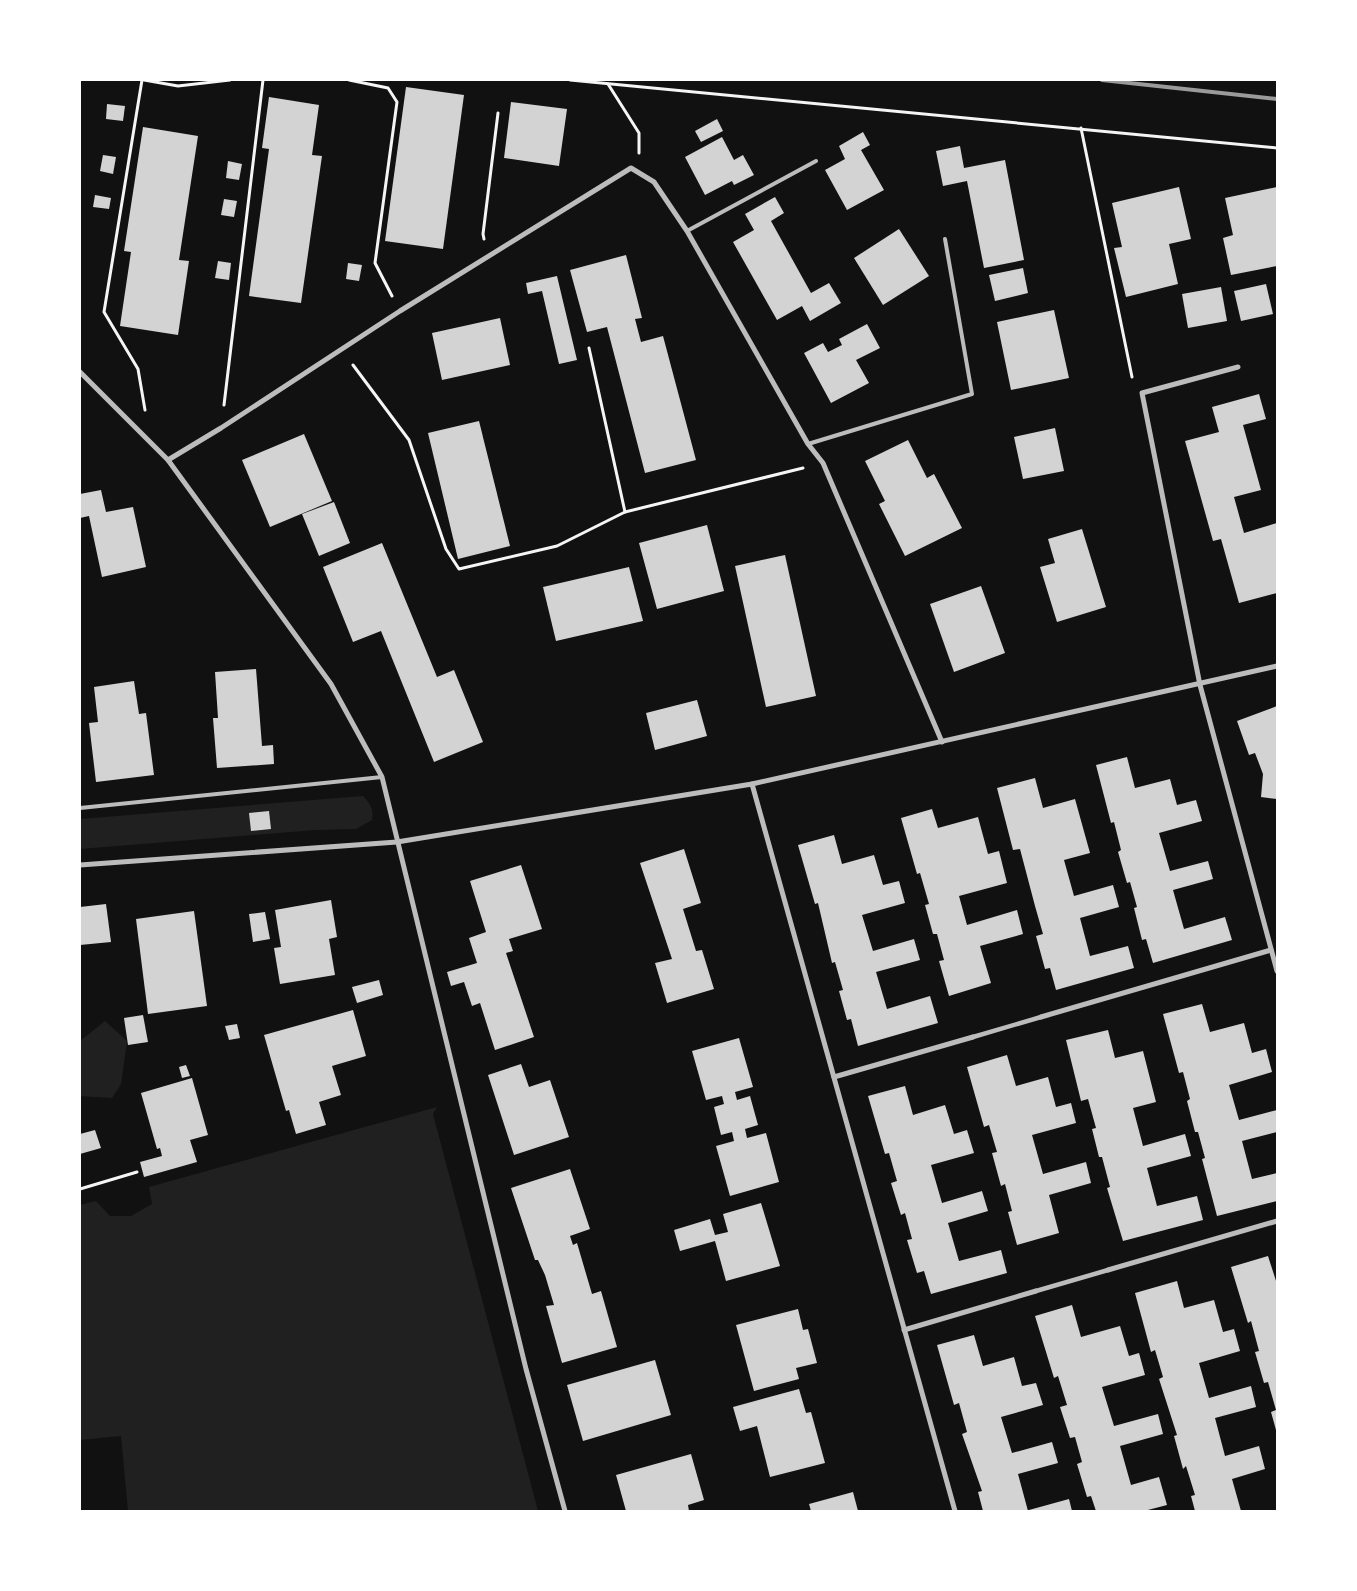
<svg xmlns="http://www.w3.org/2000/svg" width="1357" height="1591" font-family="'Nunito Sans',sans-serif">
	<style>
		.green { fill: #202020 }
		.building { fill: #d3d3d3 }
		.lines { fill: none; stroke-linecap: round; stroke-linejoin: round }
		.path { stroke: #f5f5f5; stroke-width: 3 }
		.service { stroke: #bcbcbc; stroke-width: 4 }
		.pedestrian { stroke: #bcbcbc; stroke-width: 4.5 }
		.minor { stroke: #bcbcbc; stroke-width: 5 }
		.rail { stroke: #9a9a9a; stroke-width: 4 }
	</style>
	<rect width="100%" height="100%" fill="#111"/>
	<!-- green -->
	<g class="green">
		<path d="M363,796C370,803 374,809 372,820L356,829L315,830L80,849V819Z"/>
		<polygon points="105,1021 127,1041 121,1084 112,1098 80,1096 80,1041"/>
		<polygon points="437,1107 433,1114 538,1511 128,1511 121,1436 80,1440 80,1205 96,1201 110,1216 131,1216 152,1204 149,1187"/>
	</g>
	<!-- building -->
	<g class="building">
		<polygon points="406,87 464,95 443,249 385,241"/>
		<polygon points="269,97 319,105 312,155 322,156 301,303 249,296 269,149 262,148"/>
		<polygon points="511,102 567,109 559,166 504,158"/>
		<polygon points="107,104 125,106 123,121 106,119"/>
		<polygon points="717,119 723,131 701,142 695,131"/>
		<polygon points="143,127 198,136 179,260 189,261 178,335 120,326 131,252 124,251"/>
		<polygon points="863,132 870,145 861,150 884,190 847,210 825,170 845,159 839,146"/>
		<polygon points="722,137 734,160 743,155 754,175 734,185 732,181 705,195 685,157"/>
		<polygon points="960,146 964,168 1005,160 1024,260 984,268 967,181 943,186 936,151"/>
		<polygon points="103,155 116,157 113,174 100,171"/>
		<polygon points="228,161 242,164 239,180 226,178"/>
		<polygon points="1179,187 1191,239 1169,244 1178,284 1126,297 1114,248 1122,247 1112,203"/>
		<polygon points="1277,187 1277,266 1231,275 1223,238 1233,235 1225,198"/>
		<polygon points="95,195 111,198 109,209 93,207"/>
		<polygon points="775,197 784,213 771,221 811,293 829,283 841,303 810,321 802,306 777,320 733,242 754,230 745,214"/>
		<polygon points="224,199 237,201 234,217 221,215"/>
		<polygon points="899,229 929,276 883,305 854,258"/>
		<polygon points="626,255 642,318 635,319 641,342 663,336 696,460 645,473 607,327 587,332 570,270"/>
		<polygon points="218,261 231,263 229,280 215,278"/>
		<polygon points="348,263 362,265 359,281 346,279"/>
		<polygon points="1023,268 1028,293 995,301 989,275"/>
		<polygon points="557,276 577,360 559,364 542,291 528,294 526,283"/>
		<polygon points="1266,284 1273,314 1241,321 1234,291"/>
		<polygon points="1221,287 1227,321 1188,328 1182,294"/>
		<polygon points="1054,310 1069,378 1011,390 997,322"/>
		<polygon points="500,318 510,365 442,380 432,333"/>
		<polygon points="867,324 880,348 856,360 869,383 831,403 804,353 823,343 828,352 842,345 839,339"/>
		<polygon points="1259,394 1266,419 1243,425 1261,490 1234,497 1244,533 1277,523 1277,593 1239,603 1221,539 1213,541 1185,441 1219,432 1212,407"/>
		<polygon points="479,421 510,546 458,559 428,433"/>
		<polygon points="1055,428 1064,471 1023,479 1014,437"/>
		<polygon points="304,434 332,501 270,527 242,460"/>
		<polygon points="908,440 927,478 934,474 962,528 905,556 879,504 885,501 865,461"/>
		<polygon points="101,490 106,512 133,507 146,567 102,577 89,516 80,518 80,494"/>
		<polygon points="334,502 350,543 319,556 302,514"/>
		<polygon points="707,525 724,591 657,609 639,543"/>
		<polygon points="1082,529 1106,607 1057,622 1040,567 1055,563 1048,539"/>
		<polygon points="382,543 437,677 454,670 483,742 434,762 381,631 353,642 323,567"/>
		<polygon points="785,555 816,696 766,707 735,566"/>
		<polygon points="629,567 643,621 556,641 543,587"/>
		<polygon points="981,586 1005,653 954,672 930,604"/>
		<polygon points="256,669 262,746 273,745 274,764 217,768 213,718 218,718 215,672"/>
		<polygon points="134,681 139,714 146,713 154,775 96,782 89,723 98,722 94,687"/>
		<polygon points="697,700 707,736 655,750 646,713"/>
		<polygon points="1277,706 1277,799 1261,797 1263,774 1255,753 1249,755 1237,721"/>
		<polygon points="1127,757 1135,788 1170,779 1177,805 1196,800 1202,821 1159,833 1170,871 1208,861 1213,879 1173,890 1184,929 1225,917 1232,940 1153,963 1146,939 1142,940 1134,908 1137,907 1130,882 1127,883 1118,852 1121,850 1114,822 1111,823 1096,765"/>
		<polygon points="1035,778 1043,808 1075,799 1090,853 1064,860 1074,896 1113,885 1119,907 1080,918 1090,956 1128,946 1134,968 1056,990 1050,968 1045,969 1036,936 1043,934 1035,906 1020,849 1013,850 997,788"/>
		<polygon points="932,809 938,828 978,817 988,854 999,851 1007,883 959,896 967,925 1017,910 1023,934 980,946 991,983 949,996 939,961 944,960 937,934 933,934 925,905 929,904 920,873 917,874 901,818"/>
		<polygon points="269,811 271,829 251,831 249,813"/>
		<polygon points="834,835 842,864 874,855 883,885 899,881 905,903 862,915 873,951 914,939 920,960 876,972 887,1009 930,996 938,1023 858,1046 851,1019 847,1020 839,991 843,990 835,962 832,963 818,903 815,904 798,845"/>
		<polygon points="684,849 701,903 683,909 696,951 702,950 714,989 667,1003 655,963 672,959 640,863"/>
		<polygon points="521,865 542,929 509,939 513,951 506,953 534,1037 495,1050 480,1003 472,1006 464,982 451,986 447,972 477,963 469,938 486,932 470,881"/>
		<polygon points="331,900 337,937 329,939 335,975 280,984 274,948 281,947 275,910"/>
		<polygon points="106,904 111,942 80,945 80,907"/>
		<polygon points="194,911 207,1006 148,1014 136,919"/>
		<polygon points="265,912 270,939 253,942 249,914"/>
		<polygon points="379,980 383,995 357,1003 352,987"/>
		<polygon points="1202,1004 1210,1032 1244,1023 1252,1053 1266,1049 1272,1072 1229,1085 1239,1120 1277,1110 1277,1132 1242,1141 1252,1179 1277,1173 1277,1201 1217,1216 1202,1159 1205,1158 1198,1132 1195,1132 1187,1101 1190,1099 1183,1072 1179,1073 1163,1014"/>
		<polygon points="353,1010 366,1056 332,1066 341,1095 319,1102 326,1125 296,1134 289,1110 286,1111 264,1035"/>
		<polygon points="143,1015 148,1042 128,1045 124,1018"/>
		<polygon points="237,1024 240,1038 229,1040 225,1026"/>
		<polygon points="1108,1030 1115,1058 1143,1051 1156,1102 1133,1108 1143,1146 1185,1134 1191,1156 1147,1168 1157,1206 1197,1196 1203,1220 1123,1241 1107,1188 1110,1187 1102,1157 1099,1157 1092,1129 1096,1128 1088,1099 1081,1101 1066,1040"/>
		<polygon points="739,1038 753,1087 735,1092 737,1100 750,1096 758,1125 745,1129 747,1138 766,1133 779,1182 730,1196 716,1146 734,1141 732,1132 721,1135 714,1107 724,1104 722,1096 706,1100 692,1051"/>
		<polygon points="1007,1055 1016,1086 1048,1077 1056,1107 1071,1103 1076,1123 1032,1135 1043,1174 1086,1162 1091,1183 1049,1195 1059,1233 1017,1245 1008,1212 1012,1211 1005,1184 1001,1186 992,1153 997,1152 989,1125 984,1127 967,1067"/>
		<polygon points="521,1064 529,1087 550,1080 569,1137 514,1155 488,1075"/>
		<polygon points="186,1065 190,1076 182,1078 179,1067"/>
		<polygon points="192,1078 208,1135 190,1140 197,1162 144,1177 140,1162 162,1156 160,1148 157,1149 141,1093"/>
		<polygon points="905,1086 913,1115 945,1105 954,1134 967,1130 974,1153 931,1165 942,1203 982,1191 988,1211 948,1223 959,1261 1001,1250 1007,1273 931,1294 924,1271 917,1273 907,1240 912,1239 905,1213 901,1215 891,1183 897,1181 889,1153 885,1154 868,1096"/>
		<polygon points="95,1130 101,1148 80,1154 80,1134"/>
		<polygon points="570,1169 590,1229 570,1236 573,1245 577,1243 592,1294 601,1291 617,1347 562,1363 546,1306 554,1305 545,1275 538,1260 535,1260 511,1188"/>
		<polygon points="761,1203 780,1266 726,1281 715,1241 680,1251 674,1230 710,1219 715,1235 728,1232 723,1214"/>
		<polygon points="1268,1256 1277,1284 1276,1430 1271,1412 1276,1410 1268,1382 1264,1383 1255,1352 1259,1351 1251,1321 1248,1323 1231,1267"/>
		<polygon points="1177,1281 1184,1308 1214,1300 1223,1332 1234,1329 1240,1351 1199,1363 1209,1398 1251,1386 1256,1407 1215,1418 1225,1456 1259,1446 1265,1469 1232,1479 1241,1511 1195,1511 1191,1496 1195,1495 1186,1466 1183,1469 1174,1436 1177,1435 1159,1379 1163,1377 1155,1350 1151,1352 1135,1293"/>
		<polygon points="1072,1305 1081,1337 1120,1326 1129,1356 1139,1353 1145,1375 1102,1387 1114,1426 1158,1414 1163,1434 1120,1446 1131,1485 1159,1477 1167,1505 1144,1511 1096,1511 1091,1496 1087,1497 1077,1464 1082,1462 1075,1437 1070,1438 1060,1407 1067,1405 1058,1376 1054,1378 1035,1316"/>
		<polygon points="798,1309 803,1330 808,1329 817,1363 796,1368 799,1379 754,1391 736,1325"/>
		<polygon points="974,1335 983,1366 1014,1357 1022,1386 1036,1383 1043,1405 1001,1417 1012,1453 1052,1442 1058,1463 1018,1474 1028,1511 983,1511 978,1492 982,1491 962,1434 967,1432 959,1403 954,1405 937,1345"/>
		<polygon points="655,1360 671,1415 583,1441 567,1385"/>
		<polygon points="799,1389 806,1413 811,1412 825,1463 770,1477 757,1426 740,1431 733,1407"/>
		<polygon points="691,1454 704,1500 688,1505 689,1511 626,1511 616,1475"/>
		<polygon points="853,1492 858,1511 811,1511 809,1504"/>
		<polygon points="1069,1499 1072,1511 1029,1511 1029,1510"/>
	</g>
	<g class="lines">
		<!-- path -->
		<g class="path">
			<polyline points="142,80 104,312 138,369 145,410"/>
			<polyline points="144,80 178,86 230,80"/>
			<polyline points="349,80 388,88 397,102 375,263 392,296"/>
			<polyline points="570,80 1277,148"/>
			<polyline points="608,84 639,133 639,153"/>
			<polyline points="1081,128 1132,377"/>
			<polyline points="484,239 483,234 498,113"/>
			<polyline points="589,348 625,512"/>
			<polyline points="353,365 409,440 446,549 459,569 557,546 625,512 803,468"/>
			<polyline points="224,405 263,80"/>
			<polyline points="80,1189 137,1172"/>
		</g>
		<!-- service -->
		<g class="service">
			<polyline points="687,231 816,161"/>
			<polyline points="808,444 972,394 945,239"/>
			<polyline points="80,808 382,777"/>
		</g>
		<!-- pedestrian -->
		<g class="pedestrian">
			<polyline points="973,1037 1041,1017"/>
			<polyline points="1036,1291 1108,1270"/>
		</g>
		<!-- minor -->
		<g class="minor">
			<polyline points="1238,367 1142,393 1200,685 1277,971"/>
			<polyline points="80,372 168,460 331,684 382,777 526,1369 565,1511"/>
			<polyline points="168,460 221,428 400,311 631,168 654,182 687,231 808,444 823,463 942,742"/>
			<polyline points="752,784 955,1511"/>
			<polyline points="80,865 397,842 752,784 1277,666"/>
			<polyline points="1041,1017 1271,950"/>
			<polyline points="834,1077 973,1037"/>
			<polyline points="1108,1270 1277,1221"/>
			<polyline points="904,1330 1036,1291"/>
		</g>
		<!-- rail -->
		<polyline class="rail" points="1102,80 1277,99"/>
	</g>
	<!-- border -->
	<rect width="1357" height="1591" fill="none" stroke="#ffffff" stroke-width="162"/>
</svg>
